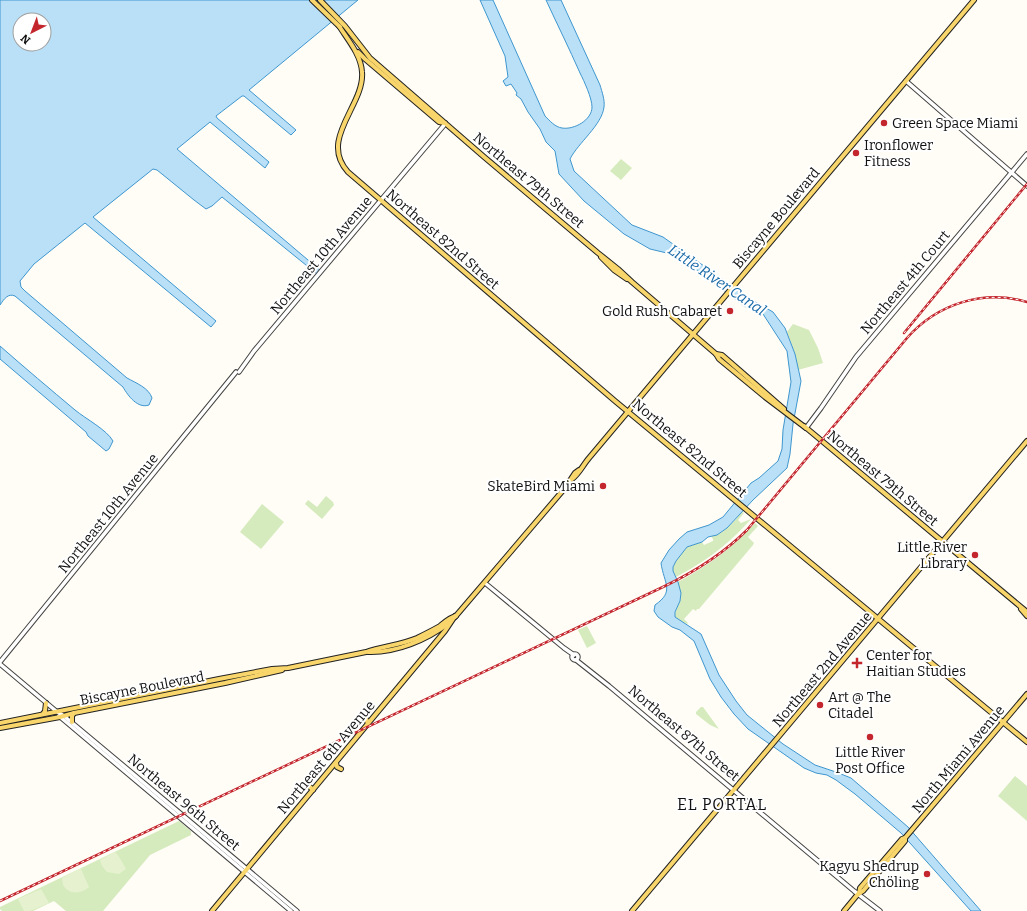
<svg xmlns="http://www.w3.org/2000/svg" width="1027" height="911" font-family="Bitter,serif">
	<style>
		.green { fill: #d5ebbd }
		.pitch { fill: #e6f2cf }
		.water { fill: #b9e0f7; stroke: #3f96cf; fill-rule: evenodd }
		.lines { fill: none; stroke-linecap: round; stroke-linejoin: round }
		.minor-casing { stroke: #444; stroke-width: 5.5 }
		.major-casing { stroke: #222; stroke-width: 6 }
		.minor { stroke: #fff; stroke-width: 3.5 }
		.major { stroke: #f9d66b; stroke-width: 4 }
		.rail-casing { stroke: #c4262e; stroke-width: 2.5 }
		.rail { stroke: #fff; stroke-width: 1; stroke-dasharray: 3; stroke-linecap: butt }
		.poi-dot { fill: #c4262e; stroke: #fff; stroke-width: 1.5 }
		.labels { text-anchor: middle; stroke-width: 4; stroke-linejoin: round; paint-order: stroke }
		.poi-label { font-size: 14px; fill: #111; stroke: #fff; text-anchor: start }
		.street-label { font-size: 14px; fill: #111; stroke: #fff }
		.water-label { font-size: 15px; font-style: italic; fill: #1768a6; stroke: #fff }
		.quarter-label { font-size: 16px; letter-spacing: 1px; fill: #111; stroke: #fff }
	</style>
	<rect width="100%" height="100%" fill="#fffdf5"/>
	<!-- green -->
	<g class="green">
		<polygon points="621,159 632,168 621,180 610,171"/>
		<polygon points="793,324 809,330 818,348 823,363 798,370 795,354 787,332"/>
		<polygon points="326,496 333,502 334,505 322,519 305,504 308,500 317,507"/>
		<polygon points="262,504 284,522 261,549 240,532"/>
		<path d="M742,512L744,513L738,520L741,523L751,519C728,545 706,561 676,577L673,571V567L676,561L687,547L702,542L704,545L713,541V539L711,536C724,535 734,521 742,512Z"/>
		<path d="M755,523L758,526L748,537L754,543L753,545L699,609H697L696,611L693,609L684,619L688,623L687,624L679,620L675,617C675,610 678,608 680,601C682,595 679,588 678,582C707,566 733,548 755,523Z"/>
		<polygon points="587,626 596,643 587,648 578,630"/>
		<polygon points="701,707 703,707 719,729 710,725 696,714 696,712"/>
		<polygon points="1015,776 1027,786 1027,821 998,796"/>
		<polygon points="179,821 191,831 191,835 150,855 103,911 66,911 54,901 33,911 2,911 0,909 0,907"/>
	</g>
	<!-- pitch -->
	<g class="pitch">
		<polygon points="115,852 118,855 126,869 119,874 107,872 102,866 100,860"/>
		<path d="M79,869H81L89,887C82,894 68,895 63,885C63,884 62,878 62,878Z"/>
		<polygon points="41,889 49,903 30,911 24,911 18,899"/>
	</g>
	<!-- water -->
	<g class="water">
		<path d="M0,0H358L249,90L296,130L291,135L244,96H242L216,116L217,118L269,162L265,168L210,122L177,149L321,271L317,274L222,197L212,206L206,209L194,200L157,170L153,169L93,217L216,321L211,327L85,223L34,264L20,281L21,287L25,291L127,378C136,383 149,388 152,398L149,405C138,409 128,396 123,387L15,296C8,293 4,299 0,305ZM20,20H44V44H20Z"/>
		<path d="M480,0H493L545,116C550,121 555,127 562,128C574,130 592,120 592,107C592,98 584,81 580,73C569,48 557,24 546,0H561L600,85C602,92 605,100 604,107C602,125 578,143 570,159L574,171L632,225L663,237L752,300L773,312L785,328L795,354L801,381L793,424L790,454L787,468L753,500L727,528L717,535L708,537L702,542L687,547L676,561L673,567V571L678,582L681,593L680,601L675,612V617L701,634L719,675L736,701L747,715L783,744L815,765L836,772L851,778L908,827L981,911H971L901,833L855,794L836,780L827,775L816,773L804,768L748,729L734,714L721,697L710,679L694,641L680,630L672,627L658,617L654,611L655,605C675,591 664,584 661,563L669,550L679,539L687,532L709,525L723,517L751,483L759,478L778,461L782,449L783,430L791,382L787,351L763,314L744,306L700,272L671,254L650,249L624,234L584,201L559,174L555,151L546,142L540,129L528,112L521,99L516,95L517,93L511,84L506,86L503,81L508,77L505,56Z"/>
		<path d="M0,346C25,368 50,389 75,410C86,419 107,430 113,441L109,449L106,451L88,436L86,432L0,359Z"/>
	</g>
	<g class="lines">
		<!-- minor casing -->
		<g class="minor-casing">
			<g id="minor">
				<polyline points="906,81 1027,186"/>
				<polyline points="239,372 254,351 445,124"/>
				<polyline points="806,428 821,408 856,357 1027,154"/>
				<polyline points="485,583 564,648 574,655"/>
				<circle cx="575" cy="657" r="3"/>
				<polyline points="576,660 609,686 854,891 880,911"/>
				<polyline points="0,662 236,372"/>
				<polyline points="0,664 56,711 64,716 297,911"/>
				<polyline points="59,716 291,911"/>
			</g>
		</g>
		<!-- major casing -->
		<g class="major-casing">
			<g id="major">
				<polyline points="312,0 340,27"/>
				<polyline points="320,0 345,26 370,58 483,156 598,253 618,269 632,282 716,354 719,359 765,397 806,428"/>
				<path d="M339,26C348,40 361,55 362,72C365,105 318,139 348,172L615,401L1027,742"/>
				<polyline points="358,52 365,59 439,122 445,123"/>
				<polyline points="601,257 614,270 627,279"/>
				<polyline points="716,354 722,355 784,409"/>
				<polyline points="804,426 1027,612"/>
				<path d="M572,479C579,474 583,465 589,458L974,0"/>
				<polyline points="1021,609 1027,616"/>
				<polyline points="455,617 565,488 575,473 579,470"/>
				<path d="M368,652C396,653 427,640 449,623"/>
				<polyline points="43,714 45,711 46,703"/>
				<polyline points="363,718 366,719 368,723"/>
				<polyline points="72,722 72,716 74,713"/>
				<path d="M0,723L219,679L272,669L288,668L366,652C382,646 401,645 417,638C425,634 433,630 440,626C445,622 449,618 456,616"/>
				<polyline points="0,728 60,717 74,713 225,683 282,670"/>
				<polyline points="336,763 337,767 341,769"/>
				<polyline points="308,785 313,790"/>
				<polyline points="859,894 860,888 902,839 905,838"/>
				<polyline points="212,911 445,631 455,616"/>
				<polyline points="632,911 1027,441"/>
				<polyline points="844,911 858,894 863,891 905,841 905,838 1027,694"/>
			</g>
		</g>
		<!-- minor -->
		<use href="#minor" class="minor"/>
		<!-- major -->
		<use href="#major" class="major"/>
		<!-- rail casing -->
		<g class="rail-casing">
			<g id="rail">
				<polyline points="904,333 1027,184"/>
				<path d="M0,901L665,586C696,571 723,554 747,530L907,338C937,304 983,289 1027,302"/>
			</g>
		</g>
		<!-- rail -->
		<use href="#rail" class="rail"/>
	</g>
	<!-- markers -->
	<g class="poi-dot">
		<circle cx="884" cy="123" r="4"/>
		<circle cx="856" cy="153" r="4"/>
		<circle cx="730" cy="311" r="4"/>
		<circle cx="603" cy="486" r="4"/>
		<circle cx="975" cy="555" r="4"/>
		<path d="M855 657h4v4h4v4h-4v4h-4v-4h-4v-4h4z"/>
		<circle cx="820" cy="705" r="4"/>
		<circle cx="870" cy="737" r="4"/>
		<circle cx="927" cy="874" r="4"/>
	</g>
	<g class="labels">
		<!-- poi labels -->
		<g class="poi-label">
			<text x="892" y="128">Green Space Miami</text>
			<text x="864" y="150">Ironflower<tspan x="864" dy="16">Fitness</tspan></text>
			<text x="722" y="316" text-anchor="end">Gold Rush Cabaret</text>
			<text x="595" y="491" text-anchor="end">SkateBird Miami</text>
			<text x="967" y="552" text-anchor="end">Little River<tspan x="967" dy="16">Library</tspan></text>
			<text x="866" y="660">Center for<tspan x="866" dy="16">Haitian Studies</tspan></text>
			<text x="828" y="702">Art @ The<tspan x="828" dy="16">Citadel</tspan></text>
			<text x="870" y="757" text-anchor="middle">Little River<tspan x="870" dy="16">Post Office</tspan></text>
			<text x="919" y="871" text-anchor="end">Kagyu Shedrup<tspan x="919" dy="16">Chöling</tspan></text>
		</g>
		<!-- street labels -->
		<g class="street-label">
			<text transform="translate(529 180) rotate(40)" y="5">Northeast 79th Street</text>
			<text transform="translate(776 218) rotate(-50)" y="5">Biscayne Boulevard</text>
			<text transform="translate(443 239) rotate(41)" y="5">Northeast 82nd Street</text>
			<text transform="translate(321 255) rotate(-50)" y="5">Northeast 10th Avenue</text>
			<text transform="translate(905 282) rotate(-50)" y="5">Northeast 4th Court</text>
			<text transform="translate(690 448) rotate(40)" y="5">Northeast 82nd Street</text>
			<text transform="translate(883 478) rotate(40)" y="5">Northeast 79th Street</text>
			<text transform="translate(108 513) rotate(-51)" y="5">Northeast 10th Avenue</text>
			<text transform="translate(822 669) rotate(-50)" y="5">Northeast 2nd Avenue</text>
			<text transform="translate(142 688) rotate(-11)" y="5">Biscayne Boulevard</text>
			<text transform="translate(684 733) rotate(40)" y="5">Northeast 87th Street</text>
			<text transform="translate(326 757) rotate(-50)" y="5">Northeast 6th Avenue</text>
			<text transform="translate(958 759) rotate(-50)" y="5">North Miami Avenue</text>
			<text transform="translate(184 802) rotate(40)" y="5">Northeast 96th Street</text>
		</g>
		<!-- water labels -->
		<g class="water-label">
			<text transform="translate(717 280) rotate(34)" y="5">Little River Canal</text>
		</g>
		<!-- quarter labels -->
		<g class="quarter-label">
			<text x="722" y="810">EL PORTAL</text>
		</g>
	</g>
	<!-- north arrow -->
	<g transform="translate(32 32) rotate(222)"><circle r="19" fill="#ffffff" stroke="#a0a0a0"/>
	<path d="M0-3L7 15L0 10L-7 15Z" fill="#c4262e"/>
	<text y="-6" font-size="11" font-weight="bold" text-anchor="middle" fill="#111111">N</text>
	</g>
</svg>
